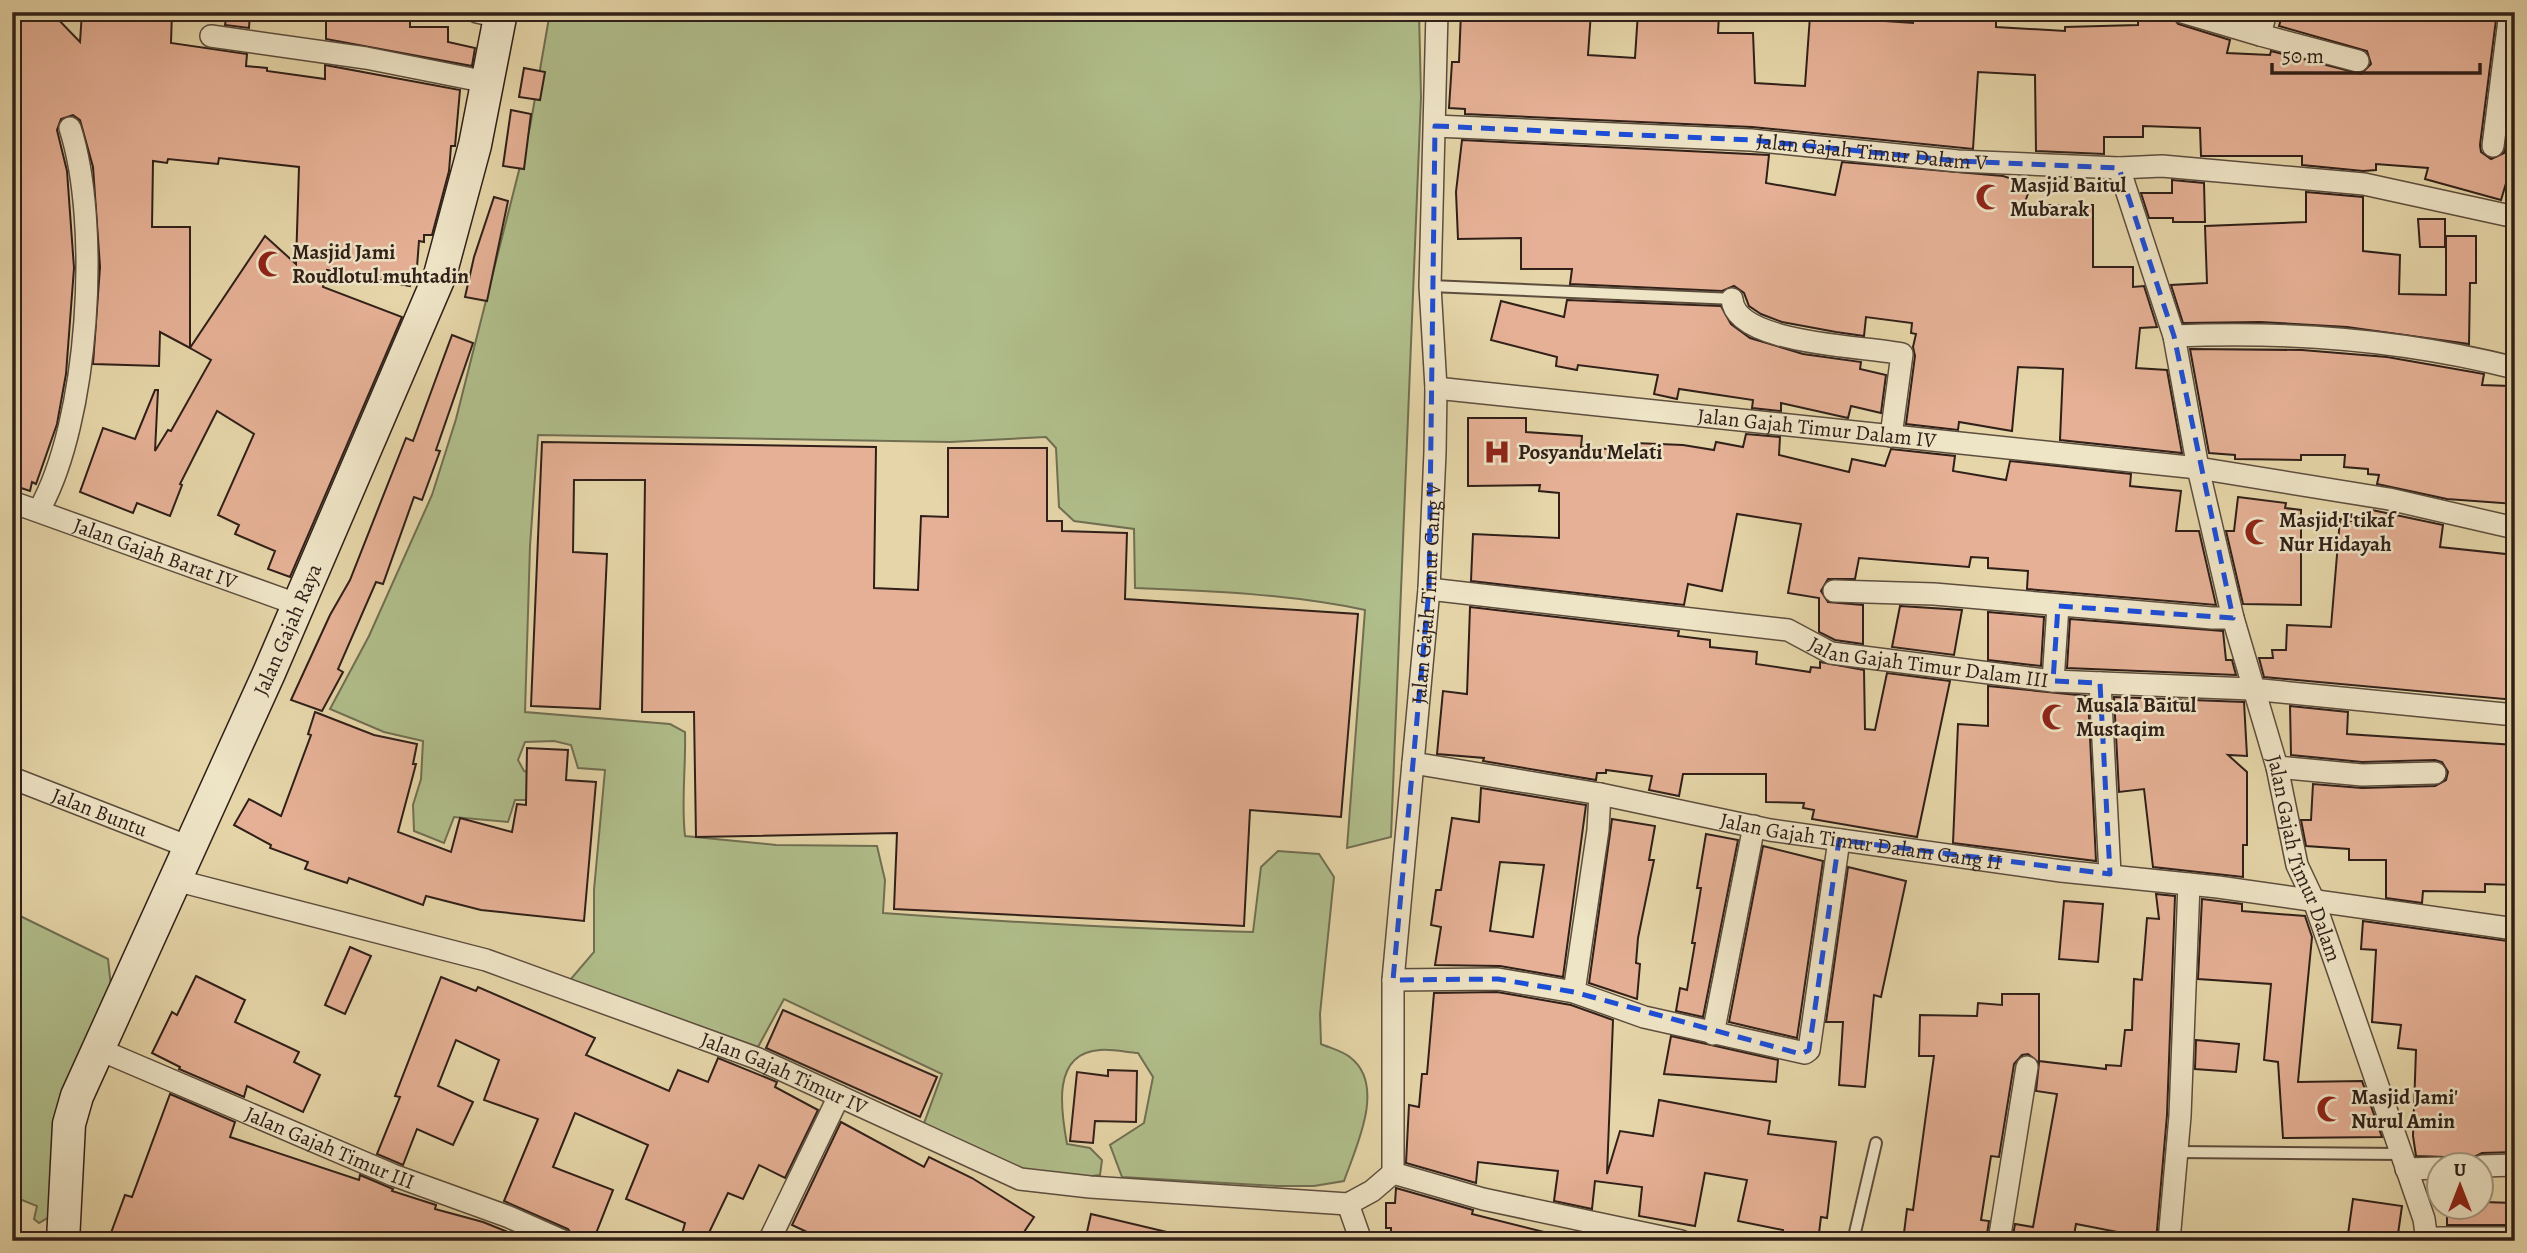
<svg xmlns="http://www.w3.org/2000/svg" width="2527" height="1253" font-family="Alegreya,serif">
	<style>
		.green { fill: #b0be8b; stroke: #706f52; stroke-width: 2 }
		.building { fill: #e5b095; stroke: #302019; stroke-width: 2; fill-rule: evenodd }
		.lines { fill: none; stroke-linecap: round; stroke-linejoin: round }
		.lane-casing { stroke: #5d4d3d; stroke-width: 14 }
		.street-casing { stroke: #5d4d3d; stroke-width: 24 }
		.secondary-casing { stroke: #302019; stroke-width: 35 }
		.lane { stroke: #eee4c6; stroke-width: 10 }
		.street { stroke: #eee4c6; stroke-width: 21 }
		.secondary { stroke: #eee4c6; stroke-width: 32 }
		.marked { fill: none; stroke: #1d4ed8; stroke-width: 5; stroke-dasharray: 14 9; stroke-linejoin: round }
		.labels { text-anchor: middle; stroke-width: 5; stroke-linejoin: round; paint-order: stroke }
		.street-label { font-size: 21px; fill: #302019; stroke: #eee4c6 }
		.poi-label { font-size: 21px; font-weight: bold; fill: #302019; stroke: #eee4c6; text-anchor: start }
	</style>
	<rect width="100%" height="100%" fill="#e5d5a8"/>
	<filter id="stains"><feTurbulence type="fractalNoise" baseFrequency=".00286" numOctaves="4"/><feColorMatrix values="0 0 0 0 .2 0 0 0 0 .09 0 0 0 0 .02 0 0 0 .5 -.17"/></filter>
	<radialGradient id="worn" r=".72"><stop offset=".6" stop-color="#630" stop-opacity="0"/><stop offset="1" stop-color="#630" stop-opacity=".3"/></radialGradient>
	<!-- green -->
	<g class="green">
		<path d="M550,12H1419L1421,97L1391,837L1347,848L1365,610C1289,594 1213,591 1135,588L1134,529L1074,521L1059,507L1056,448L1046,437L950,442L538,435L530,546L525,712L670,724L685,732C686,768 681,801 685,836L776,845L877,846L885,880L883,913C1006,922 1129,929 1253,932L1261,867L1278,851L1319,854L1334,877L1320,1014L1321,1044C1330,1048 1343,1051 1351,1058C1386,1086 1356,1147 1344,1181L1314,1186H1277L1122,1177L1110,1145L1144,1123L1153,1077L1138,1053C1126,1052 1112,1049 1100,1050C1051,1053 1061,1111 1067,1144L1090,1148L1102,1160L1100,1175C1036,1186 980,1152 923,1126L942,1074L784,999L758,1047L570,980L594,952V890L605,770L578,768L571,745L554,741L525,742L518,760L524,771L536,775L545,800H515L508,822L454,817L444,843L414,831L413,805L421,779L423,741L384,732L330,709L369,636L432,495L456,419L530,127Z"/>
		<polygon points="12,912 108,959 112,996 49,1217 39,1223 34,1219 37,1206 12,1196"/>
	</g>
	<!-- building -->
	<g class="building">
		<polygon points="12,12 51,12 80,42 82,12 172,12 171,43 247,54 246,66 267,68 267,71 325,79 325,65 460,90 455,146 451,146 449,171 432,235 424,235 424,242 419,241 417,267 410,286 327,270 323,287 402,317 290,577 268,569 275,551 235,534 239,525 218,515 254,434 217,411 180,484 182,485 170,516 137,503 133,513 80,492 103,428 135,439 155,390 158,390 155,451 168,430 171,431 211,360 190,348 265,236 296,264 299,167 219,158 218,164 168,159 167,163 153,161 152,227 190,227 190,348 160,332 159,366 93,364 100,267 93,167 80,120 73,115 61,119 57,130 67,171 74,268 66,374 57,424 36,484 32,482 30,491 12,485"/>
		<polygon points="227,12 250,12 249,28 225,25"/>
		<polygon points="326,12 410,12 410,27 448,27 448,42 475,48 472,66 326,39"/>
		<polygon points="1461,12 1591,12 1588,55 1635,58 1638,12 1719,15 1718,33 1753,33 1755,83 1805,86 1810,16 1913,23 1914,12 1996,12 1996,27 2065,31 2065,27 2138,25 2138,18 2144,19 2145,12 2169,12 2178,24 2230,40 2227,53 2270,55 2271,51 2361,74 2371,64 2367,51 2279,26 2283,12 2497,12 2480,145 2481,152 2491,159 2504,153 2515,79 2515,153 2501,200 2425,179 2428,168 2376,164 2376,170 2363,171 2302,165 2302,156 2201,156 2200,128 2143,126 2143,137 2104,137 2104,154 2036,151 2035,75 1978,72 1973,149 1752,127 1465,114 1465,109 1449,108 1452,62 1459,62"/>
		<polygon points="524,68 545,72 540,100 519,97"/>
		<polygon points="511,110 531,114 524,169 503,166"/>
		<polygon points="1462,140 1769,155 1766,183 1835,195 1842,162 2003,176 2031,185 2024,205 2093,205 2093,267 2133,267 2133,287 2144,286 2157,327 2140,328 2136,368 2167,370 2182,453 2060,440 2063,369 2018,367 2012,431 1959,422 1958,430 1906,424 1915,356 1913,347 1916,334 1911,333 1912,323 1866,317 1864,336 1836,332 1782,322 1761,314 1749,306 1744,293 1734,286 1722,291 1570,284 1572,269 1521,269 1521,238 1458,239 1456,192"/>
		<polygon points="2172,180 2204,183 2205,222 2173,222 2173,218 2149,218 2141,193 2172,193"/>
		<polygon points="2306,192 2363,197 2363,251 2400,255 2399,294 2446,295 2446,236 2476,236 2476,283 2470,283 2469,344 2347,327 2260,322 2183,323 2171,285 2207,283 2205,226 2306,222"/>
		<polygon points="494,197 508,201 487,301 465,297 474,257"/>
		<polygon points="2418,219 2445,219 2445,247 2420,247"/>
		<polygon points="1567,300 1721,306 1731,324 1750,338 1803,354 1861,362 1860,369 1886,375 1881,413 1851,406 1848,418 1781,403 1781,411 1752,408 1753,400 1679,389 1677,399 1654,394 1658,375 1578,365 1577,370 1556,366 1557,357 1491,340 1501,301 1564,317"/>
		<polygon points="452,335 473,343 436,450 440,451 422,500 414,497 383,584 376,582 338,669 343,672 322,711 291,700 330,615 350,580 406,438 413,441"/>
		<polygon points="2190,349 2302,350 2387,357 2484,374 2482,385 2510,386 2510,396 2515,399 2515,504 2447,499 2377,484 2379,475 2368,474 2368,469 2344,467 2345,455 2301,455 2301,460 2235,459 2235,455 2209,453"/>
		<polygon points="1468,418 1526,418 1526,432 1582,436 1581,447 1635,451 1635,443 1683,445 1714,450 1716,442 1743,447 1746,434 1780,437 1779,455 1849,472 1852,459 1885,466 1891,449 1955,456 1953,471 2006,480 2010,461 2131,474 2130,486 2181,491 2176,531 2199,531 2216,605 2027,589 2028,571 1988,568 1988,558 1971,557 1969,567 1859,558 1855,579 1828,579 1821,591 1828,602 1863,605 1863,644 1835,640 1819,632 1819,598 1788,593 1801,524 1737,514 1722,591 1688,584 1684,605 1471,581 1473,534 1559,538 1559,493 1539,491 1540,485 1468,486"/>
		<polygon points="542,442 876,447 874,588 918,590 921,516 948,517 948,448 1047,448 1047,521 1062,521 1062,531 1127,533 1125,599 1358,614 1341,817 1250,810 1244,926 894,909 897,833 696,837 694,712 642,712 645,480 574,480 573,552 607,554 600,709 531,706"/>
		<polygon points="2238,497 2286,503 2285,508 2301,510 2301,605 2243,604 2226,531 2234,531"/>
		<polygon points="2372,510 2443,525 2440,547 2515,555 2515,700 2264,677 2259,658 2273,658 2272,650 2286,650 2287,625 2331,627 2340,519 2369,524"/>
		<polygon points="1900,606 1962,610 1954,655 1892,647"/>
		<polygon points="1470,607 1679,631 1678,636 1710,640 1710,647 1757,652 1756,664 1810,672 1811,667 1820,668 1820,662 1864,670 1865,729 1875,730 1887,673 1950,681 1917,837 1812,819 1814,810 1803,808 1804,803 1766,802 1766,774 1683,774 1679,796 1649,790 1652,776 1606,770 1606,773 1597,773 1596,780 1483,761 1484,758 1437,754 1443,691 1467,694"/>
		<polygon points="1988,612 2044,617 2041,666 1988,660"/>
		<polygon points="2070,619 2223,631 2226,660 2232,660 2236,675 2067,668"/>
		<polygon points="1988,686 2088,696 2096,861 1953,843 1958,724 1988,726"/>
		<polygon points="2114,697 2244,702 2247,756 2228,755 2247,772 2247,845 2243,845 2243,877 2153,867 2144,789 2119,792"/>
		<polygon points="2290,706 2348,712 2347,734 2515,745 2514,885 2485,884 2485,892 2423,891 2422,903 2386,898 2386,860 2349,860 2349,849 2306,846 2301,820 2311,820 2313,784 2362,788 2435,786 2446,780 2448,772 2442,762 2435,760 2362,762 2291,755"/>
		<polygon points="315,712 374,735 417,744 413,764 416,764 398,832 451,852 460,818 512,832 517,804 526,805 527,748 568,750 566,780 596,782 584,921 481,910 426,896 423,905 349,878 347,883 305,869 308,862 270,848 271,845 234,825 249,799 281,816 311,735 308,734"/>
		<path d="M1481,788L1586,805L1563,977L1500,966L1435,965L1441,927L1431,925L1436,890H1441L1452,818L1479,822ZM1500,862L1544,865L1533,937L1490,931Z"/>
		<polygon points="1612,819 1655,826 1649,860 1654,860 1638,938 1636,963 1640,964 1637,999 1589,983"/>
		<polygon points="1706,834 1738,840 1703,1017 1676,1011 1680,988 1687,990 1695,943 1692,943 1701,888 1697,888"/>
		<polygon points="1763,846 1823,861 1797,1038 1729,1022"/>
		<polygon points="1848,867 1906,881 1881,997 1874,995 1865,1087 1839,1085 1843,1022 1826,1022"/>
		<polygon points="2156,894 2175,896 2167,1115 2156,1241 2127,1241 2128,1234 2076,1224 2073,1241 2012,1241 2015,1224 2033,1227 2057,1094 2036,1091 2039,1063 2028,1054 2022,1055 2014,1064 1999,1157 1991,1156 1981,1220 1989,1221 1986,1241 1903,1241 1907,1209 1913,1210 1934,1056 1919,1056 1920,1015 1977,1016 1978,1003 2002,1005 2002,994 2039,994 2039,1061 2106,1069 2106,1065 2121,1066 2125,1030 2132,1030 2134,979 2142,980 2147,918 2159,919"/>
		<polygon points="2202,899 2242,904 2242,911 2305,916 2312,937 2298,1082 2362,1081 2382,1137 2283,1138 2278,1062 2264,1060 2271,984 2198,979"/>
		<polygon points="2064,901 2103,904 2098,962 2059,959"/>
		<polygon points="2363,921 2515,942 2515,1152 2482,1153 2472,1158 2416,1156 2413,1136 2416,1050 2398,1048 2401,1025 2372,1022 2376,950 2361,949"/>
		<polygon points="350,947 371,956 345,1014 325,1005"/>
		<polygon points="196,976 245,1000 235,1022 299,1052 294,1062 320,1075 303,1112 247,1086 244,1097 179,1069 180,1067 152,1053 172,1012 177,1015"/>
		<polygon points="441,977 476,991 478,987 595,1038 586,1055 669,1091 678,1070 708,1082 718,1058 777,1082 775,1087 818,1110 785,1178 759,1165 743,1199 728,1193 705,1241 680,1241 685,1223 626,1199 648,1145 575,1113 553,1167 613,1190 593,1241 576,1241 568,1229 504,1201 538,1119 484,1100 499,1060 456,1040 438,1086 473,1102 453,1145 417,1129 403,1165 377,1154 400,1097 395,1096"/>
		<polygon points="1497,992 1571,1005 1613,1020 1607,1174 1620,1131 1653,1136 1659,1100 1770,1121 1768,1134 1836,1142 1827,1218 1821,1217 1818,1241 1781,1241 1783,1230 1738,1221 1747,1180 1705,1173 1695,1226 1639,1216 1642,1187 1595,1181 1592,1209 1554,1201 1558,1171 1478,1162 1476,1183 1406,1163 1409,1105 1419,1107 1422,1074 1427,1074 1434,993"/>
		<polygon points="783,1010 937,1077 920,1117 766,1048"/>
		<polygon points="1671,1036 1778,1060 1776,1082 1664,1074"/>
		<polygon points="2196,1040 2239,1044 2236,1072 2195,1069"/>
		<polygon points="1108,1070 1137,1071 1136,1122 1095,1121 1093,1143 1070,1141 1077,1072 1108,1076"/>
		<polygon points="170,1094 235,1122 230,1137 359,1180 360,1175 393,1189 392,1191 436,1205 435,1209 483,1222 530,1241 108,1241 125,1195 132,1197"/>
		<polygon points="841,1122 924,1167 929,1157 972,1178 1034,1217 1018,1241 826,1241 792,1225"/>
		<polygon points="1396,1188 1473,1210 1472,1214 1548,1233 1547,1241 1391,1241 1391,1228 1386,1228 1386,1203 1395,1203"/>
		<polygon points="2353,1199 2402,1206 2397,1241 2347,1241"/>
		<polygon points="2482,1202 2515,1203 2515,1225 2447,1225 2447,1208 2482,1208"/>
		<polygon points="1091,1214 1167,1232 1166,1241 1085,1241"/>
	</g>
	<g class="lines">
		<!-- lane casing -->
		<g class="lane-casing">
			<g id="lane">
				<polyline points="1430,286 1735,299"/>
				<polyline points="2176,1152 2401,1154"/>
				<polyline points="1853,1241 1876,1143"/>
			</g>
		</g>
		<!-- street casing -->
		<g class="street-casing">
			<g id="street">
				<polyline points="477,12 500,17"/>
				<polyline points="2182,12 2260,35 2266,12"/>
				<polyline points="2260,35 2358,61"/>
				<polyline points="211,36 366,58 487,82"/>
				<path id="s1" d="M1435,126L1751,140L1958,161L2119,168L2162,166L2364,184L2515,217"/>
				<polyline points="2493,146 2510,12"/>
				<path id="s2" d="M2119,168L2174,336L2198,468L2233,618L2277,767L2297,865L2314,901L2424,1219L2427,1241"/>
				<path d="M1732,299C1735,345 1868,346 1902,354L1891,436"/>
				<path d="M2174,336C2287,331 2405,340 2515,368"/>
				<path id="s3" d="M1436,388L2198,468L2389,499L2515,528"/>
				<path id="s4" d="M12,502L299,605"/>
				<path d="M39,510C89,422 101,224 70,128"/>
				<path id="s5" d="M1429,589L1788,630L1831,653L2053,681L2251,689L2515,715"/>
				<polyline points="1834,591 1934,594 2212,618 2233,618"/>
				<polyline points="2053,681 2058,606"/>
				<polyline points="2100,683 2110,874"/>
				<path id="s6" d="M1413,763L1600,794L1770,830L2061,871L2218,887L2515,929"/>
				<polyline points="2277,767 2362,775 2435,773"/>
				<path id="s7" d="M12,778L189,847"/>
				<path id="s8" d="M175,880L486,960L756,1058L1020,1179L1090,1187L1348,1204L1372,1191L1393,1173"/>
				<polyline points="1393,980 1498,979 1574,992 1598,830 1600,794"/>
				<polyline points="1574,992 1644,1017 1805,1053 1809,1050 1839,840"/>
				<polyline points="1713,1034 1754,826"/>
				<path id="s9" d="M98,1049L393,1175L509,1217L563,1241"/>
				<polyline points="2482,1166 2515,1165"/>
				<polyline points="2406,1169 2440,1168"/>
				<path id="s10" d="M1393,1173V980L1429,589L1435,452L1436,388L1430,286L1437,12"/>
				<polyline points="1393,1173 1483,1199 1681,1241"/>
				<polyline points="1348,1204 1361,1241"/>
				<polyline points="2427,1238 2515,1238"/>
				<polyline points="769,1241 839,1096"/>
				<polyline points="1999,1241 2027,1067"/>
				<polyline points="2169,1241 2180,1116 2189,884"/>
			</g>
		</g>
		<!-- secondary casing -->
		<g class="secondary-casing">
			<g id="secondary">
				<path id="s11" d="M63,1241L69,1124L77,1096L269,673L440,275L475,145L501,12"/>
			</g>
		</g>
		<!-- lane -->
		<use href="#lane" class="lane"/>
		<!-- street -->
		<use href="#street" class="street"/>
		<!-- secondary -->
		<use href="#secondary" class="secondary"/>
	</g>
	<!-- marked area -->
	<path class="marked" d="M1435,126L1751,140L1958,161L2119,168L2174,336L2233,618L2058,606L2053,681L2100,683L2110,874L1839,840L1809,1050L1801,1054L1574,992L1498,979L1393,980L1429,589Z"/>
	<!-- icons -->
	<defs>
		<g id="mosque-bare" transform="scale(2.1)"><path d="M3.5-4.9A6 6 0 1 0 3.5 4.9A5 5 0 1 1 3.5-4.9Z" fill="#8f2418" stroke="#eee4c6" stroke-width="2.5" paint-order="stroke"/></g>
		<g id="hospital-bare" transform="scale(2.1)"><path d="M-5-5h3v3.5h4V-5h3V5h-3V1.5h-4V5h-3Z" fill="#8f2418" stroke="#eee4c6" stroke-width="2.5" paint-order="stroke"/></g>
	</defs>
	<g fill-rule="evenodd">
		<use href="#mosque-bare" x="1989" y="197"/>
		<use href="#mosque-bare" x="271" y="264"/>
		<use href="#hospital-bare" x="1497" y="452"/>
		<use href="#mosque-bare" x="2258" y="532"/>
		<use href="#mosque-bare" x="2055" y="717"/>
		<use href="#mosque-bare" x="2330" y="1109"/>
	</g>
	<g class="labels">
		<!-- street labels -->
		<g class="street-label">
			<text dy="7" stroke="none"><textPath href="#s1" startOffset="438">Jalan Gajah Timur Dalam V</textPath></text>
			<text dy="7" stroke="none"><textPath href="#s3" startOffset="383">Jalan Gajah Timur Dalam IV</textPath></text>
			<text dy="7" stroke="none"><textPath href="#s4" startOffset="152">Jalan Gajah Barat IV</textPath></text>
			<text dy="7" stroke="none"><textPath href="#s10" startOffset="581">Jalan Gajah Timur Gang V</textPath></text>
			<text dy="7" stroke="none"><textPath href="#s11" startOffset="658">Jalan Gajah Raya</textPath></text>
			<text dy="7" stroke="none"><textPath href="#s5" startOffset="508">Jalan Gajah Timur Dalam III</textPath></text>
			<text dy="7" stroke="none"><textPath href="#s7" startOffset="94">Jalan Buntu</textPath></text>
			<text dy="7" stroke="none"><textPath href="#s6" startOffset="455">Jalan Gajah Timur Dalam Gang II</textPath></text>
			<text dy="7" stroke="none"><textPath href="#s2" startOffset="716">Jalan Gajah Timur Dalam</textPath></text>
			<text dy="7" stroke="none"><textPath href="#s8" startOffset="640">Jalan Gajah Timur IV</textPath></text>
			<text dy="7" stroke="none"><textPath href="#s9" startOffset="252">Jalan Gajah Timur III</textPath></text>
		</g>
		<!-- poi labels -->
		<g class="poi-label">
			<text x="2010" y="192">Masjid Baitul<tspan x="2010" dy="24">Mubarak</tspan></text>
			<text x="292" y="259">Masjid Jami<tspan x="292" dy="24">Roudlotul muhtadin</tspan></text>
			<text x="1518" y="459">Posyandu Melati</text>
			<text x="2279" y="527">Masjid I'tikaf<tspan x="2279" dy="24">Nur Hidayah</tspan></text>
			<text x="2076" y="712">Musala Baitul<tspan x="2076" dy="24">Mustaqim</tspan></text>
			<text x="2351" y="1104">Masjid Jami'<tspan x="2351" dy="24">Nurul Amin</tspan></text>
		</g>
	</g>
	<!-- margin -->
	<rect width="2527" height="1253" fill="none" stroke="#e5d5a8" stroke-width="42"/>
	<rect x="14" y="14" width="2499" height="1225" fill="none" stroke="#302019" stroke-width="3.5"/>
	<rect x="21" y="21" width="2485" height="1211" fill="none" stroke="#302019" stroke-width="2"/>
	<!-- north arrow -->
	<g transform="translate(2460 1186)"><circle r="33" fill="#eee4c6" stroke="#a29681" stroke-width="2"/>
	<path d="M0-5L12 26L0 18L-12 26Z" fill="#8f2418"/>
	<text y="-10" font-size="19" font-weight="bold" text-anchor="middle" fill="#302019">U</text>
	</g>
	<!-- scale -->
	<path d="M2272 63v10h208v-10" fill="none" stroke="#302019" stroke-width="3.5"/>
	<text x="2282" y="63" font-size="21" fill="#302019" stroke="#eee4c6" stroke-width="5" paint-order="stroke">50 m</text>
	<rect width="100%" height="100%" filter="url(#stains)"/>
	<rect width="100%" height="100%" fill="url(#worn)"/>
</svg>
